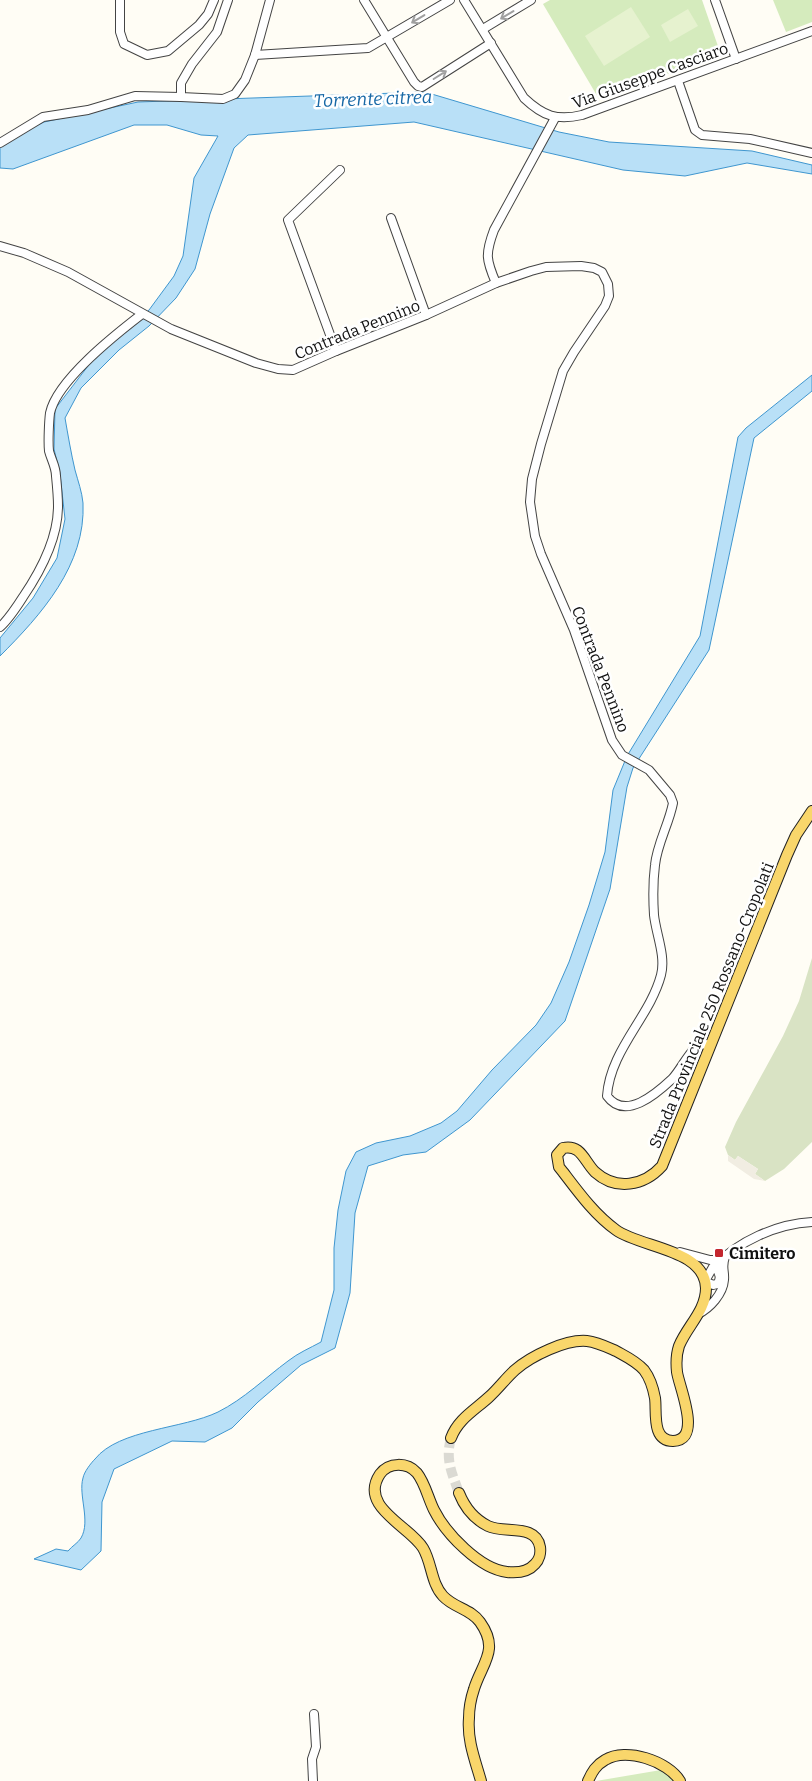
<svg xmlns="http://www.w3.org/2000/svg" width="812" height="1781" font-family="Bitter,serif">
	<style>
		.green { fill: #d5ebbd }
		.cemetery { fill: #d9e3c4 }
		.pitch { fill: #e6f2cf }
		.plaza { fill: #f1ede2 }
		.water { fill: #b9e0f7; stroke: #3f96cf }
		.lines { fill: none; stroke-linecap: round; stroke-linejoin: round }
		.major-tunnel { stroke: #dbdad3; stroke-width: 10; stroke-dasharray: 10 5; stroke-linecap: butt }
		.minor-casing { stroke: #444; stroke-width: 10 }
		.major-casing { stroke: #222; stroke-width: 12 }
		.minor { stroke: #fff; stroke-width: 8 }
		.major { stroke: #f9d66b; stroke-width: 10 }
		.oneway { stroke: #a0a0a0 }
		.poi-dot { fill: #c4262e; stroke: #fff; stroke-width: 2 }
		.labels { text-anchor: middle; stroke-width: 5; stroke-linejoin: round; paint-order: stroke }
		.street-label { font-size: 16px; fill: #111; stroke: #fff }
		.poi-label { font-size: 16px; font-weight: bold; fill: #111; stroke: #fff; text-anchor: start }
		.water-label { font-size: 18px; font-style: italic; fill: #1768a6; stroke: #fff }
	</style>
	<rect width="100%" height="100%" fill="#fffdf5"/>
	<!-- green -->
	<g class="green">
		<polygon points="550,0 702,0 720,52 717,56 599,99 543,4"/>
		<polygon points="773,0 812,0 812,22 786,32"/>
		<polygon points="661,1770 674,1781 596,1781"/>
	</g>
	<!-- cemetery -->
	<polygon class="cemetery" points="812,958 812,1142 784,1169 765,1181 755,1174 758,1169 738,1156 735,1160 728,1155 725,1147 736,1122 783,1036 799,1001"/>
	<!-- pitch -->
	<g class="pitch">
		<polygon points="631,7 650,37 604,66 585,36"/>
		<polygon points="688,9 698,26 670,42 661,25"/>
	</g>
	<!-- plaza -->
	<polygon class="plaza" points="728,1155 735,1160 738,1156 758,1169 755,1174 765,1181 754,1179 728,1161"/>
	<!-- water -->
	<g class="water">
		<path d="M425,92L559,132L609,142L752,151L812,165V174L747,163L685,176L623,170L414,122L248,135L234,148L210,214L195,269L176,298L149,326L119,350L81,388L65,418C68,435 71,453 75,470C78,481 82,492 83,503C86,565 41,615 0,656V638L33,598L57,558L65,519L60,474L54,449L55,409L88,366L108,345L149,310L174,276L183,256L194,178L218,136L201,135L167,125H134L13,169L0,168V143L44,122L138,102Z"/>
		<path d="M812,375V391L754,438L709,650L633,768L627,787L610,889L565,1021L470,1120L426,1152L403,1155L368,1166L355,1213L350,1293L335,1348L301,1365L258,1402L232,1428L205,1442L172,1441L114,1469L102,1502L101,1551L81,1570L34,1559L56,1549L68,1551C72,1546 78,1543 81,1538C91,1521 78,1495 83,1478C84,1472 91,1463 95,1459C119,1429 183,1429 218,1412C244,1399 265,1378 288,1361C298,1353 310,1348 321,1342L334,1290V1248L338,1210L346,1171L356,1152L376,1143L410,1136L441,1123L457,1111L492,1070L536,1025L551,1003L569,962L589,905L605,852L613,790L627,756L700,636L738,437L746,428Z"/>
	</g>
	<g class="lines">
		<!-- major-tunnel -->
		<path class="major-tunnel" d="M451,1438C445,1460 452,1473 459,1493"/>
		<!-- minor casing -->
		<g class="minor-casing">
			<g id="minor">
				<polyline points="120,0 120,32 124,44 147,55 168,51 199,25 208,14 214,0"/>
				<polyline points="228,0 217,32 192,64 181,83 181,97 223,99 235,94 245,80 255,55 270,0"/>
				<polyline points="364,0 414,82 418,86 422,87 491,43"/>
				<path d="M464,0L524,98C543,116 557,121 582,115L812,31"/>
				<polyline points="715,0 736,59"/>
				<polyline points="483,29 531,0"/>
				<polyline points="255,55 368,48 450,0"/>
				<polyline points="678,81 695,130 702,135 750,139 812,153"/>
				<polyline points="0,143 43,117 88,110 135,96 181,97"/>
				<polyline points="391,218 426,315"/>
				<path d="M0,246L24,253L68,272L171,329L256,363L278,369L293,370L336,351L426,315L496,283L531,271L546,267L581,266L594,268L602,272L608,284L609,296L605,306L574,352L563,371L541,444L532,479L530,502L535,536L541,554L574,630L612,740L622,755L649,770L670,795L673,803C669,824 657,844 655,865C653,881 653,899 654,915C656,934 666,956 661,975C650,1017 610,1050 607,1096C625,1121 656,1094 672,1079C681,1069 686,1057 695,1048L699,1045L708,1044"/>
				<path d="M496,283C486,260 485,254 494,230L555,118"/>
				<polyline points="336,351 288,220 340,170"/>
				<path d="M0,627C9,619 16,608 23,597C40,572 58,538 58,506C58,496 57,486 56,476C56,467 51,459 49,451C48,442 49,421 50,413C57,380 116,334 142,314"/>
				<polyline points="680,1252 710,1260 717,1260"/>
				<path d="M714,1261C715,1269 724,1276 717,1284L713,1285L705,1281L713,1267C739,1241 776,1224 812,1222"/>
				<path d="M698,1314C710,1308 723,1294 724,1280C725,1271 721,1267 725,1257"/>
				<polyline points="313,1781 312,1759 316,1747 314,1714"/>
			</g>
		</g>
		<!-- major casing -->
		<g class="major-casing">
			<g id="major">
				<path d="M451,1438C458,1419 475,1410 489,1397C498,1389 506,1378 515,1370C531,1356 566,1339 587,1341C597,1342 607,1347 616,1351C625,1356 636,1361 644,1370C650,1378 653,1387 655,1398C657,1411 651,1441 673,1441C703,1440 679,1387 677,1372C676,1363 676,1355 679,1346C687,1326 706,1311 706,1288C705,1249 641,1248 616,1230C595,1215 579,1193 563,1172L559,1167L557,1155L563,1148C581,1144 584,1161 595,1172C616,1191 644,1186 662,1166L787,855L796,835L812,811"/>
				<path d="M459,1493C465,1508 474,1519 488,1526C504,1534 536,1523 540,1547C541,1553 539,1560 535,1564C528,1572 516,1573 507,1572C480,1569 446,1534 434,1510C428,1498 425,1483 417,1473C407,1462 389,1462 380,1474C358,1507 410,1526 423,1548C432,1563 431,1583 443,1596C454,1608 471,1609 480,1622C500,1650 482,1663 474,1689C471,1698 469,1708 469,1718C467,1740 475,1760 481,1781"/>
				<path d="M588,1781C592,1772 596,1765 605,1760C626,1747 668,1761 680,1781"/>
			</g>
		</g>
		<!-- minor -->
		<use href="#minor" class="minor"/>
		<!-- major -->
		<use href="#major" class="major"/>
	</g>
	<!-- one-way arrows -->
	<defs><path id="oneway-shaft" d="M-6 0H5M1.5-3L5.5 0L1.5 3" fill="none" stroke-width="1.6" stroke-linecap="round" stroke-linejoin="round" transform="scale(1.25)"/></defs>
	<g class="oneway">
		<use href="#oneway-shaft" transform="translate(507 15) rotate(149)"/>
		<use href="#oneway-shaft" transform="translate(418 19) rotate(149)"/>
		<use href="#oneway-shaft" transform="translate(440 75) rotate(-32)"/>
	</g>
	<!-- markers -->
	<rect class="poi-dot" x="714" y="1248" width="10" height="10" rx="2.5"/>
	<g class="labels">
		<!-- street labels -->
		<g class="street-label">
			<text transform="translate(650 75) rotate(-20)" y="6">Via Giuseppe Casciaro</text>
			<text transform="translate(357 329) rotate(-22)" y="6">Contrada Pennino</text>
			<text transform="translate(601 669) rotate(69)" y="6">Contrada Pennino</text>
			<text transform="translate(711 1005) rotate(-68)" y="6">Strada Provinciale 250 Rossano-Cropolati</text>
		</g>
		<!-- poi labels -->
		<g class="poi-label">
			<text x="729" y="1259">Cimitero</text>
		</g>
		<!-- water labels -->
		<g class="water-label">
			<text transform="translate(373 99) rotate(-2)" y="6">Torrente citrea</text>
		</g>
	</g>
</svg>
